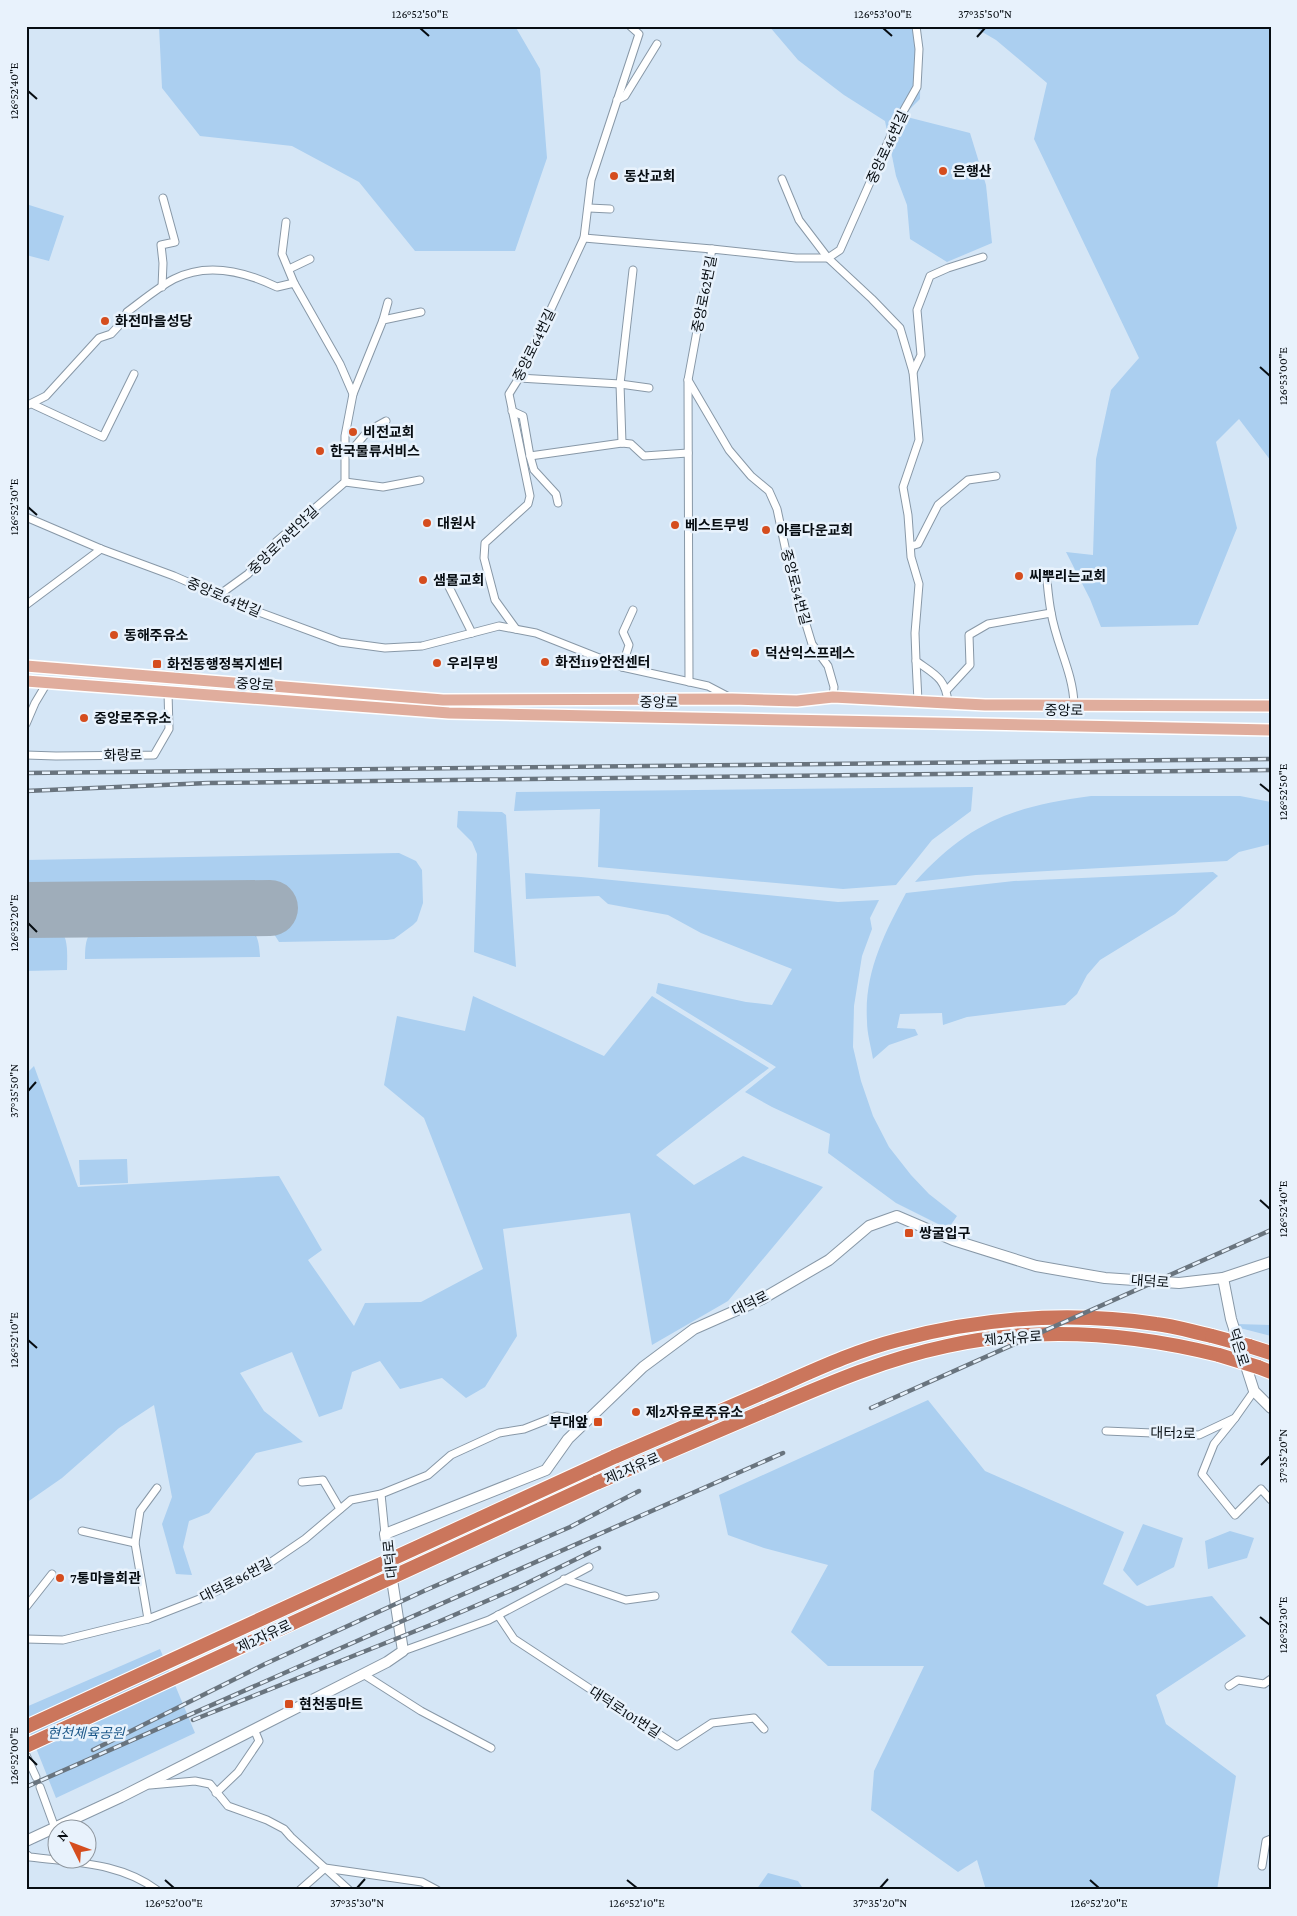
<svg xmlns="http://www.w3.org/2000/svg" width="1297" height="1916" font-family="'Crimson Pro','Noto Sans KR',serif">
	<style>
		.green { fill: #abcff0 }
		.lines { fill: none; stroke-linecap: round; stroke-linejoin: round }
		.runway { stroke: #9fadba; stroke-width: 56 }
		.street-casing { stroke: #8898a7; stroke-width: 9 }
		.secondary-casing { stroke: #8898a7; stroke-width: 12 }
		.primary-casing { stroke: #fff; stroke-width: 14 }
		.highway-casing { stroke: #fff; stroke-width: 16 }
		.street { stroke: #fff; stroke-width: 7 }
		.secondary { stroke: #fff; stroke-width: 10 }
		.primary { stroke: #e0ad9d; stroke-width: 11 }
		.highway { stroke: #cb765c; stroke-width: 14 }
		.rail-casing { stroke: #69747e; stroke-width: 4.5 }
		.rail { stroke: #e8f2fc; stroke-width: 2.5; stroke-dasharray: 8; stroke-linecap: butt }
		.highway-bridge-casing { stroke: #fff; stroke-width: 16; stroke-linecap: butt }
		.highway-bridge { stroke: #cb765c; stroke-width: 14 }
		.ticks { fill: none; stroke: #070d12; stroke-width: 2 }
		.poi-dot { fill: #d54d1e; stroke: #e8f2fc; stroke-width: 2 }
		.labels { text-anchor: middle; stroke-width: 5; stroke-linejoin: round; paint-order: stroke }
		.street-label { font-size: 14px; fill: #070d12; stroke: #e8f2fc }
		.poi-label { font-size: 14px; font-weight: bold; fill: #070d12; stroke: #e8f2fc; text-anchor: start }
		.park-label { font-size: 14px; font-style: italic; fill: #1f5a8a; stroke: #e8f2fc }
		.neatline { fill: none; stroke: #070d12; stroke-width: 2 }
		.ticks-label { font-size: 12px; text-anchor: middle; fill: #070d12 }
	</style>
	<rect width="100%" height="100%" fill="#d5e6f6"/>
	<!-- green -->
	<g class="green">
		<polygon points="159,26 515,26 540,69 547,158 515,251 415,251 359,182 292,146 200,136 162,88"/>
		<polygon points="769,26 921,26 920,99 903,116 970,133 986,185 992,243 947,262 910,239 907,205 896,176 885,121 844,95 798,60"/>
		<polygon points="972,26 1271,26 1271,461 1239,419 1216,442 1237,528 1198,625 1101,627 1090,599 1066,552 1093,555 1096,459 1111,390 1139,358 1034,139 1047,83 996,40"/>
		<polygon points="26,204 64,216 49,261 26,255"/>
		<polygon points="973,787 971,811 932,840 896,885 843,889 598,867 600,809 514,811 516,792"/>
		<path d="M1091,796H1240L1271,802V844L1239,852L1227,861L976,875L915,882C968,823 1013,806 1091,796Z"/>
		<polygon points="458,811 502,812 506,815 516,967 474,952 477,854 472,842 457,827"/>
		<polygon points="399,853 416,861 422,870 423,903 417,921 413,925 394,939 387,940 279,942 274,934 275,897 26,900 26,860"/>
		<path d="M1213,872L1218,876L1175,914L1100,960L1087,975L1077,994L1065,1005L967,1017L943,1025L942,1013L900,1014L897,1028L915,1029L918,1035L889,1045L873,1059C871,1046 867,1034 867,1021C864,973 884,934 906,893L1014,881Z"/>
		<polygon points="525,873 581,877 838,902 879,900 870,918 872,929 862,956 854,1006 853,1047 861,1081 873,1116 889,1147 911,1175 929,1194 957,1216 948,1229 896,1203 828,1153 830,1134 772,1107 745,1092 776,1067 656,993 658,983 746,1002 772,1005 792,969 701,933 668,915 608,904 599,896 526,899"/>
		<path d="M241,923C258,929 259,942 260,957L85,959C85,943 86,929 104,924Z"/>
		<path d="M26,925C67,924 68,932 67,970L26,971Z"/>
		<polygon points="473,996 604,1056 652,996 769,1068 656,1155 694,1185 743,1156 823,1187 728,1301 652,1345 630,1213 503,1229 517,1336 485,1387 466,1398 442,1378 400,1389 380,1361 352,1372 342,1409 319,1417 292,1352 240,1373 264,1411 303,1442 256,1453 209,1513 189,1521 183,1547 192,1575 176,1574 162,1524 172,1497 154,1405 119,1428 62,1478 26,1503 26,1074 34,1066 78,1187 279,1176 322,1250 308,1260 354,1326 365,1303 421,1302 483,1269 424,1118 384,1085 397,1016 465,1031"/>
		<polygon points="127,1159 128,1183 80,1185 79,1160"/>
		<polygon points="1236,1324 1271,1325 1271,1336 1236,1327"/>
		<polygon points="928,1400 985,1471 1124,1532 1103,1584 1147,1606 1212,1596 1246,1636 1156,1695 1166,1724 1236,1776 1217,1890 986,1890 977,1860 958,1872 871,1810 874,1771 924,1666 828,1666 791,1632 828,1565 764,1548 728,1535 719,1495"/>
		<polygon points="1143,1524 1183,1538 1174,1567 1137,1586 1123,1570"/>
		<polygon points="1230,1531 1254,1538 1247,1558 1208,1569 1205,1541"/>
		<polygon points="160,1649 195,1733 56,1798 26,1723 26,1707"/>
		<polygon points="768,1873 798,1881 804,1890 756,1890"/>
	</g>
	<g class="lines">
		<!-- runway -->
		<polyline class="runway" points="26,910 270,908"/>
		<!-- street casing -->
		<g class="street-casing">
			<g id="street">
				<polyline points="617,100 625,96 657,44"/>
				<path d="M782,179L799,220L828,258L872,299L900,328L913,372L919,440L903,487L908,515L911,557L919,584L915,633L916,661C934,674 946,678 948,703"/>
				<polyline points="589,208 610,209"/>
				<polyline points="286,222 282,254 294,283"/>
				<polyline points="584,238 712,249"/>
				<polyline points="289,269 310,259"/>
				<polyline points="162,287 163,263 161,245 175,242 163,198"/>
				<polyline points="383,320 388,302"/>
				<polyline points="913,372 921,355 917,310 930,276 948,268 983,257"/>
				<polyline points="519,378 620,384 649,388"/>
				<polyline points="688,380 729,450 751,476 769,491 777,509 791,575 812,644 828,666 834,687 833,697"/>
				<polyline points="353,394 383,320 421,312"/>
				<polyline points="32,404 103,437 134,374"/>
				<path d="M26,406L46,396L99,338L111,334L125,319L127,312C142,301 157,288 174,279C207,262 246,272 277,287L294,283L340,364L353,394L345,436V482L276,542L248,574L219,595"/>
				<polyline points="512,411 523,416 530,456 622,443 631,444 644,456 688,453"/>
				<polyline points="622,443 620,384 633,270"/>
				<polyline points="346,451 350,452 368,431 386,421"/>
				<polyline points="530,456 534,470 556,494 558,503"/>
				<polyline points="345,482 383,487 420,480"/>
				<polyline points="26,517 101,549 174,576 245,607 340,642 385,648 422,646 499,626 536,633 622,667 708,686 729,697"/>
				<polyline points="911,546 918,544 938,505 968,480 996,476"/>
				<polyline points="445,579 472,633"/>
				<path d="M1047,581C1048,591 1049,602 1051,612C1056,644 1073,672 1074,704"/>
				<polyline points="26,605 101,549"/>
				<polyline points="516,629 495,600 484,558 485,543 528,504 530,496 509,394 519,378 584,238 591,180 639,34 630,26"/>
				<polyline points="916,661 918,701"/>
				<polyline points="622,667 629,645 623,632 633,610"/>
				<polyline points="689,682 688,380 712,249 796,258 828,258 840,250 895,126 917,87 919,49 916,26"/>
				<polyline points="947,690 970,665 969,635 988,624 1051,613"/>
				<polyline points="26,724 35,703 47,683"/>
				<polyline points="26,755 56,756 154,755 169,729 168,692"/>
				<polyline points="1235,1418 1214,1444 1202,1474 1235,1515 1261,1489 1271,1500"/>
				<polyline points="1106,1431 1199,1435 1235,1418 1254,1391"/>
				<polyline points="302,1482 323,1480 340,1509"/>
				<polyline points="381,1494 385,1534"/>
				<polyline points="82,1531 135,1543"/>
				<polyline points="564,1579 626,1600 655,1596"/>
				<polyline points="26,1607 52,1574"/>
				<polyline points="498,1615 514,1639 677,1746 712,1723 754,1718 764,1729"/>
				<polyline points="148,1619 135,1543 140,1511 157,1488"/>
				<polyline points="26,1639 63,1640 148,1619 202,1598 255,1573 305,1539 351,1500 381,1494 428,1475 451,1455 499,1433 524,1429 557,1416 587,1420"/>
				<polyline points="403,1651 489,1620 589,1567"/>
				<polyline points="363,1674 421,1711 491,1748"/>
				<polyline points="1229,1686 1238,1680 1264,1684 1271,1679"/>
				<polyline points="26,1755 36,1777"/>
				<polyline points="150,1785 195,1781 210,1784 228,1806 267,1820 284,1829 291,1837 325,1868 422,1882 437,1890"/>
				<polyline points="40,1787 55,1828"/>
				<polyline points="216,1793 238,1772 259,1741 254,1729"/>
				<path d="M26,1854L30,1857C75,1863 119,1862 157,1890"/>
				<polyline points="1262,1866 1266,1841 1271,1839"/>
				<polyline points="300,1890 325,1868 349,1890"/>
			</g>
		</g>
		<!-- secondary casing -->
		<g class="secondary-casing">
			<g id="secondary">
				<polyline points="1223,1278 1231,1319 1254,1391 1271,1408"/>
				<polyline points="26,1841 121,1797 387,1662 403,1651 385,1534 546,1470 568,1439 643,1367 694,1329 762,1299 829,1260 869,1226 897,1216 953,1240 1036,1266 1105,1278 1179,1283 1223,1278 1271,1262"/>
			</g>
		</g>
		<!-- primary casing -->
		<g class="primary-casing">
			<g id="primary">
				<polyline points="26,666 443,700 732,699 797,701 833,697 985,705 1271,706"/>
				<polyline points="26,681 449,713 1271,730"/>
			</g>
		</g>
		<!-- highway casing -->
		<g class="highway-casing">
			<g id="highway">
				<polyline points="1249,1346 1271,1353"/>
				<polyline points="1258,1367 1271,1372"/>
				<path d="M614,1457C668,1434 721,1411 774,1388C815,1370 855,1351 898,1340C982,1318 1070,1311 1156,1324C1175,1326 1193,1332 1212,1336"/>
				<path d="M596,1483C651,1459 707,1436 762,1412C823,1386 881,1360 947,1346C1036,1326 1131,1333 1219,1355"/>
			</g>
		</g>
		<!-- street -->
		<use href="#street" class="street"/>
		<!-- secondary -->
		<use href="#secondary" class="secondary"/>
		<!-- primary -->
		<use href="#primary" class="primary"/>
		<!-- highway -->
		<use href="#highway" class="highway"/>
		<!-- rail casing -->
		<g class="rail-casing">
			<g id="rail">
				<polyline points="26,773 1271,759"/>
				<polyline points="26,791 208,783 1271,770"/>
				<polyline points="871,1408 1271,1230"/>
				<polyline points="193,1720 438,1622 519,1587 599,1548"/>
				<polyline points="93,1750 265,1664 426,1590 570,1527 639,1491"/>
				<polyline points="26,1787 783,1453"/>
			</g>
		</g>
		<!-- rail -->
		<use href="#rail" class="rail"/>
		<!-- highway-bridge casing -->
		<g class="highway-bridge-casing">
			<g id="highway-bridge">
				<polyline points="1212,1336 1249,1346"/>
				<polyline points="1219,1355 1258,1367"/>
				<polyline points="26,1727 614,1457"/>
				<polyline points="26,1746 596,1483"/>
			</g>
		</g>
		<!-- highway-bridge -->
		<use href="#highway-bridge" class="highway-bridge"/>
	</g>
	<!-- ticks -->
	<path class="ticks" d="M420,28L429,36M883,28L892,36M977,37L985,28M28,91L37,99M1260,367L1270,376M28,507L37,515M1260,784L1270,792M28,923L37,932M28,1091L36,1082M1260,1200L1270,1209M28,1340L37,1348M1261,1465L1270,1456M1260,1617L1270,1625M28,1756L37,1765M165,1880L174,1888M627,1880L637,1888M1090,1880L1099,1888M357,1888L365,1879M880,1888L888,1879"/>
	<!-- markers -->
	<g class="poi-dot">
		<circle cx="943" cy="171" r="5"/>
		<circle cx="614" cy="176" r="5"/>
		<circle cx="105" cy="321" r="5"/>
		<circle cx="353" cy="432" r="5"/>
		<circle cx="320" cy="451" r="5"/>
		<circle cx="427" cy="523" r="5"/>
		<circle cx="675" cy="525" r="5"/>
		<circle cx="766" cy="530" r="5"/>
		<circle cx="1019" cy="576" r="5"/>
		<circle cx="423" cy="580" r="5"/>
		<circle cx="114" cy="635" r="5"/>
		<circle cx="755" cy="653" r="5"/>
		<circle cx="545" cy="662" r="5"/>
		<circle cx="437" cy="663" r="5"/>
		<rect x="152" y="659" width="10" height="10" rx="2.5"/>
		<circle cx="84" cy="718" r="5"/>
		<rect x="904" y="1228" width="10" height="10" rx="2.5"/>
		<circle cx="636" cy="1412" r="5"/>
		<rect x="593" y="1417" width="10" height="10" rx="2.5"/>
		<circle cx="60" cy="1578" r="5"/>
		<rect x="284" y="1699" width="10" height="10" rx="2.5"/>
	</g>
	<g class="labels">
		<!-- street labels -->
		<g class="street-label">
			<text transform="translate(887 147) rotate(-65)" y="5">중앙로46번길</text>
			<text transform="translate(704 294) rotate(-79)" y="5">중앙로62번길</text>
			<text transform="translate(534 345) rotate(-64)" y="5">중앙로64번길</text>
			<text transform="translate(283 540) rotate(-44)" y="5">중앙로78번안길</text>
			<text transform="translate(796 587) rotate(75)" y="5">중앙로54번길</text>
			<text transform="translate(224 597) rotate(23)" y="5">중앙로64번길</text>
			<text transform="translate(255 684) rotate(4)" y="5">중앙로</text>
			<text transform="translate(659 702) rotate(1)" y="5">중앙로</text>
			<text transform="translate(1064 710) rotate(1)" y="5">중앙로</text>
			<text transform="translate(123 755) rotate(-1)" y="5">화랑로</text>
			<text transform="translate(1150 1281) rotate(4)" y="5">대덕로</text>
			<text transform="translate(750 1303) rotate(-26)" y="5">대덕로</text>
			<text transform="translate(1013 1338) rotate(-4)" y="5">제2자유로</text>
			<text transform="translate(1239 1347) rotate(73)" y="5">덕은로</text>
			<text transform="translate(1173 1433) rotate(1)" y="5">대터2로</text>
			<text transform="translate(632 1468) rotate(-23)" y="5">제2자유로</text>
			<text transform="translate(390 1559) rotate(-96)" y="5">대덕로</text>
			<text transform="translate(236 1580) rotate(-27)" y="5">대덕로86번길</text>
			<text transform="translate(264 1636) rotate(-25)" y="5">제2자유로</text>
			<text transform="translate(625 1712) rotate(33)" y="5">대덕로101번길</text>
		</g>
		<!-- poi labels -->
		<g class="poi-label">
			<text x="953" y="176">은행산</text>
			<text x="624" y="181">동산교회</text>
			<text x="115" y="326">화전마을성당</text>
			<text x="363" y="437">비전교회</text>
			<text x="330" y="456">한국물류서비스</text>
			<text x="437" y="528">대원사</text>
			<text x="685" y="530">베스트무빙</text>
			<text x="776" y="535">아름다운교회</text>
			<text x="1029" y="581">씨뿌리는교회</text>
			<text x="433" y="585">샘물교회</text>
			<text x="124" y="640">동해주유소</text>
			<text x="765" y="658">덕산익스프레스</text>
			<text x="555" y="667">화전119안전센터</text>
			<text x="447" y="668">우리무빙</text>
			<text x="167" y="669">화전동행정복지센터</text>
			<text x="94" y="723">중앙로주유소</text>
			<text x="919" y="1238">쌍굴입구</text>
			<text x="646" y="1417">제2자유로주유소</text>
			<text x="588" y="1427" text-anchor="end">부대앞</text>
			<text x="70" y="1583">7통마을회관</text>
			<text x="299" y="1709">현천동마트</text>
		</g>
		<!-- park labels -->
		<g class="park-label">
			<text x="86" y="1738">현천체육공원</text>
		</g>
	</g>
	<!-- border -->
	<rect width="1297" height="1916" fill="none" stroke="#e8f2fc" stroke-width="55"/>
	<!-- north arrow -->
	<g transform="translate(72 1844) rotate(312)"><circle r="24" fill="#e8f2fc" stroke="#8e969e"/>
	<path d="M0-4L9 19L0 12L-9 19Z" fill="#d54d1e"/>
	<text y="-8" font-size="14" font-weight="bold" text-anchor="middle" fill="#070d12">N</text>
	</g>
	<rect x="28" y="28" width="1242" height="1860" class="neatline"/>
	<g class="ticks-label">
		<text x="420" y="18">126°52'50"E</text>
		<text x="883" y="18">126°53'00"E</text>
		<text x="985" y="18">37°35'50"N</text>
		<text transform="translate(14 91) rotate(-90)" y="4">126°52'40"E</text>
		<text transform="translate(1283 376) rotate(-90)" y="4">126°53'00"E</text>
		<text transform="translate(14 507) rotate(-90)" y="4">126°52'30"E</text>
		<text transform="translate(1283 792) rotate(-90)" y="4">126°52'50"E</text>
		<text transform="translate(14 923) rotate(-90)" y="4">126°52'20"E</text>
		<text transform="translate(14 1091) rotate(-90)" y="4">37°35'50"N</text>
		<text transform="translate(1283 1209) rotate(-90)" y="4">126°52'40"E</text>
		<text transform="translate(14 1340) rotate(-90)" y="4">126°52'10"E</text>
		<text transform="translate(1283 1456) rotate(-90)" y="4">37°35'20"N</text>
		<text transform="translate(1283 1625) rotate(-90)" y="4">126°52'30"E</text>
		<text transform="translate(14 1756) rotate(-90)" y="4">126°52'00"E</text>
		<text x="174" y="1907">126°52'00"E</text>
		<text x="357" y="1907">37°35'30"N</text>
		<text x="637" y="1907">126°52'10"E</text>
		<text x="880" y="1907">37°35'20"N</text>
		<text x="1099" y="1907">126°52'20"E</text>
	</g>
</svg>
